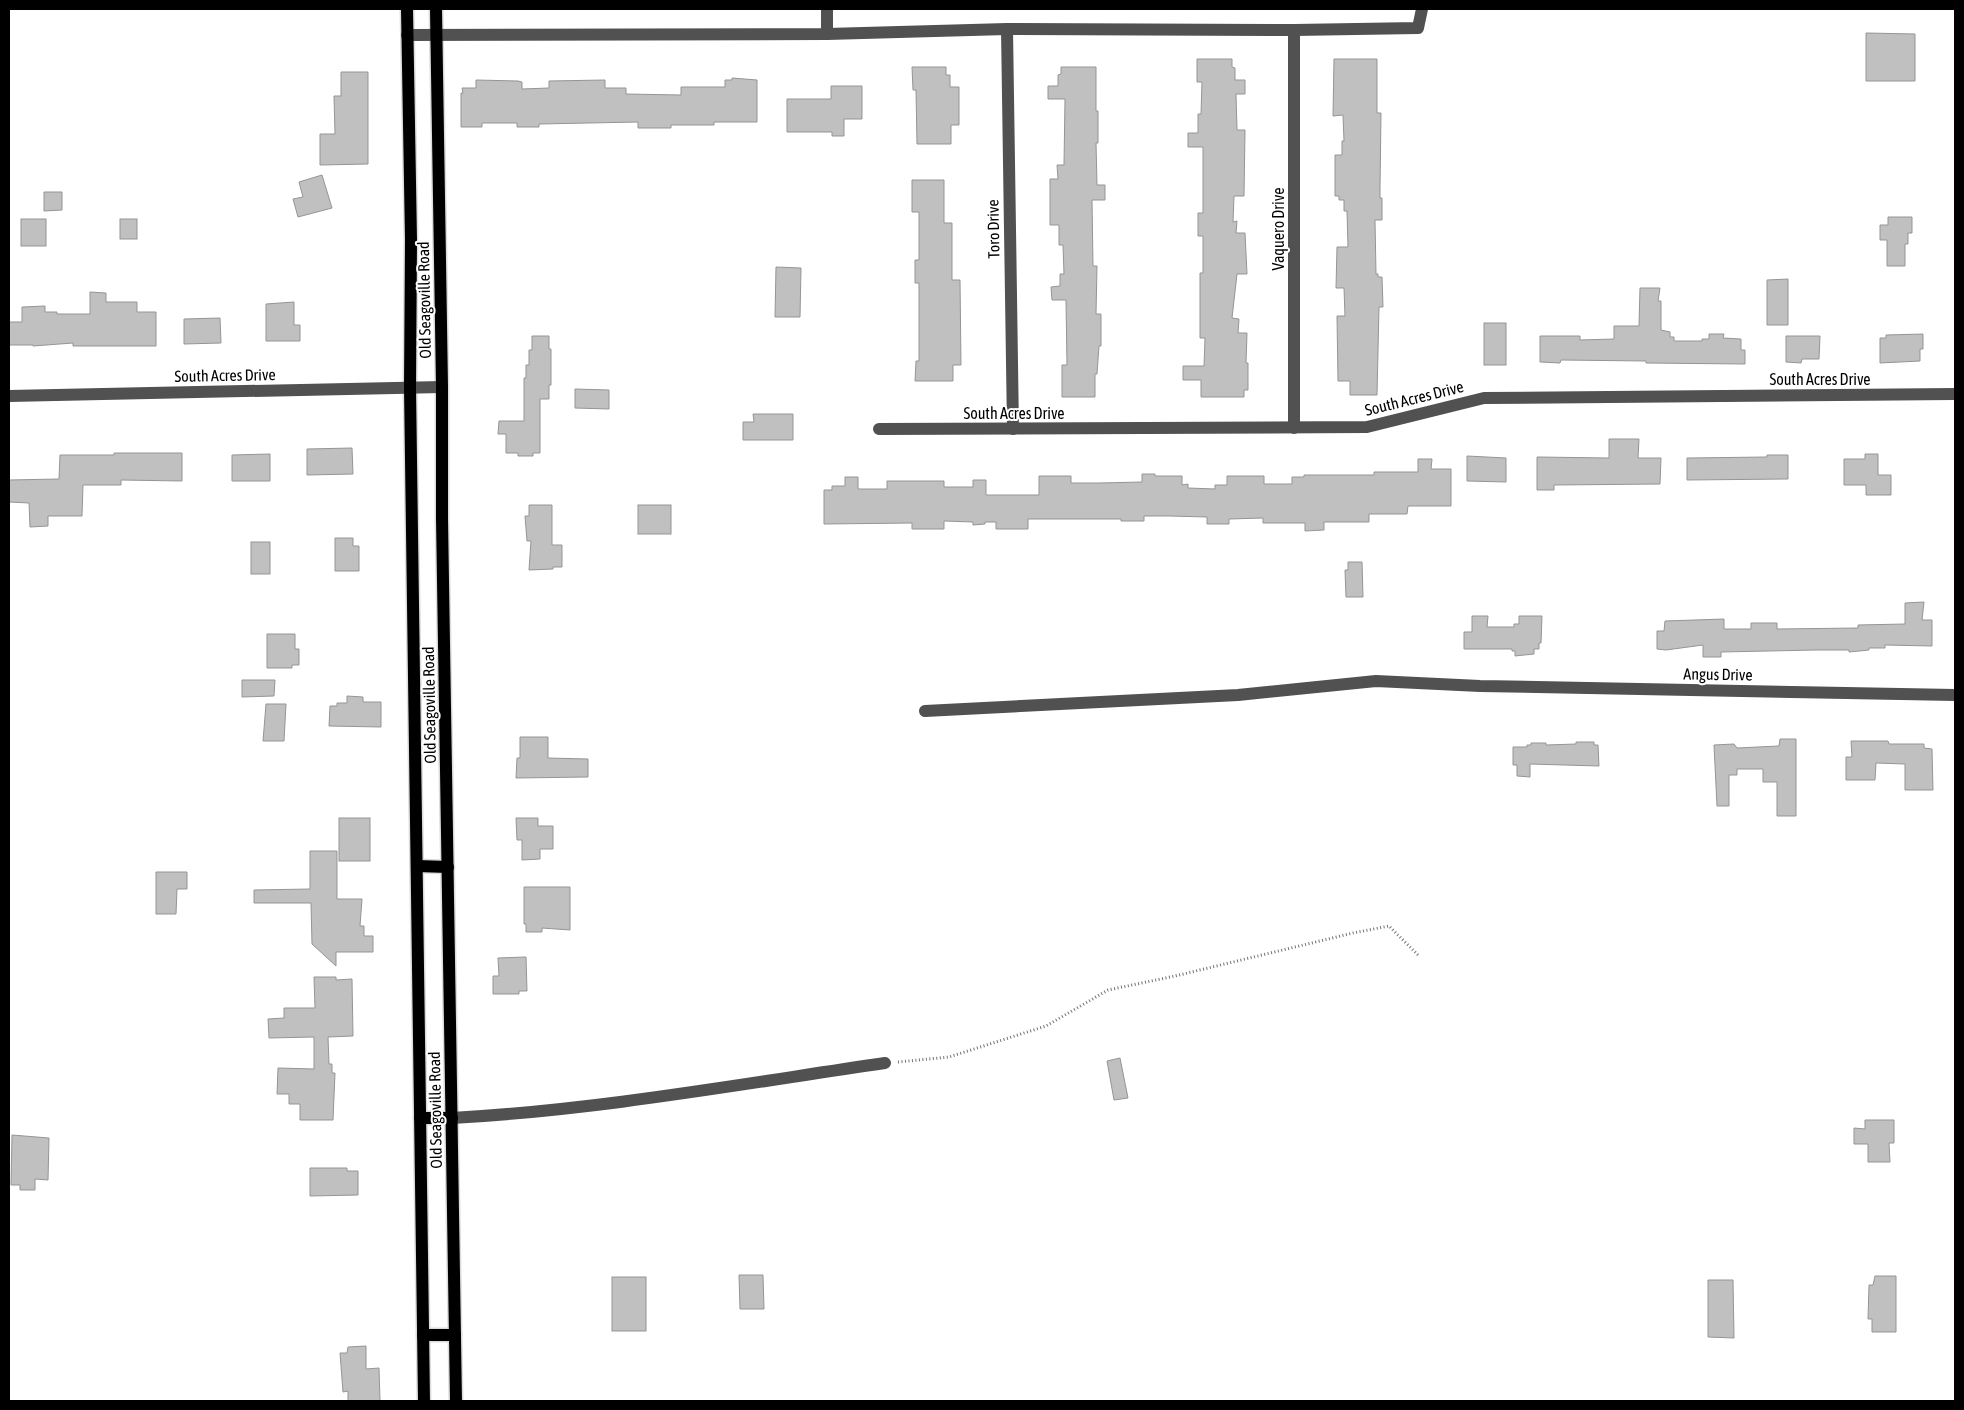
<svg xmlns="http://www.w3.org/2000/svg" width="1964" height="1410" font-family="'Asap Condensed',sans-serif">
	<style>
		.building { fill: #c0c0c0; stroke: #959595 }
		.lines { fill: none; stroke-linecap: round; stroke-linejoin: round }
		.major-casing { stroke: #dbdbdb; stroke-width: 15 }
		.path { stroke: #737373; stroke-width: 3; stroke-dasharray: 1 2.5; stroke-linecap: butt }
		.minor { stroke: #515151; stroke-width: 12 }
		.major { stroke: #000; stroke-width: 12 }
		.labels { text-anchor: middle; stroke-width: 4; stroke-linejoin: round; paint-order: stroke }
		.street-label { font-size: 16px; fill: #000; stroke: #fff }
	</style>
	<rect width="100%" height="100%" fill="#fff"/>
	<!-- building -->
	<g class="building">
		<polygon points="1866,33 1915,34 1915,81 1866,81"/>
		<polygon points="1197,59 1232,59 1232,67 1235,68 1235,80 1245,80 1245,94 1236,94 1237,130 1245,130 1244,196 1234,196 1233,222 1237,221 1236,233 1245,233 1247,274 1237,274 1232,318 1239,319 1238,333 1247,333 1246,363 1248,363 1248,390 1244,390 1244,397 1201,397 1201,380 1183,380 1183,366 1204,366 1205,338 1200,338 1200,273 1203,273 1203,236 1198,236 1198,213 1203,213 1203,147 1188,147 1188,133 1198,133 1198,114 1201,114 1202,82 1197,82"/>
		<polygon points="1334,59 1377,59 1377,113 1381,113 1380,189 1380,198 1382,198 1382,220 1375,220 1376,274 1378,274 1378,277 1382,277 1383,307 1379,307 1377,395 1350,395 1350,381 1338,381 1337,316 1345,316 1344,288 1336,288 1337,247 1348,247 1347,211 1344,211 1344,200 1339,200 1339,196 1335,196 1335,155 1342,155 1342,141 1344,141 1343,115 1333,116"/>
		<polygon points="912,67 946,67 946,75 950,75 950,87 959,87 959,125 951,125 951,144 917,144 916,90 913,90"/>
		<polygon points="1061,67 1096,67 1096,111 1098,111 1098,143 1096,143 1097,185 1105,185 1105,200 1092,200 1093,266 1097,266 1096,314 1101,314 1101,346 1099,346 1097,374 1095,374 1095,397 1062,397 1062,365 1067,365 1066,300 1052,300 1051,287 1060,286 1060,274 1064,274 1063,245 1059,245 1059,225 1050,225 1050,179 1058,179 1057,165 1064,165 1065,99 1048,99 1048,86 1058,86 1058,75 1061,74"/>
		<polygon points="341,72 368,72 368,164 320,165 320,134 335,134 334,96 341,96"/>
		<polygon points="732,78 757,80 757,122 714,122 714,125 671,125 671,128 638,128 638,122 539,124 539,127 517,127 517,123 482,123 482,127 461,127 461,93 463,93 462,88 476,88 476,80 518,81 522,82 522,89 549,88 549,81 605,80 605,88 626,88 626,94 681,95 681,87 725,87 725,80 732,80"/>
		<polygon points="831,86 862,86 862,119 844,119 844,136 832,136 832,132 787,132 787,99 831,99"/>
		<polygon points="322,175 332,208 298,217 293,199 303,197 299,182"/>
		<polygon points="912,180 944,180 944,223 952,223 952,280 960,280 961,365 953,365 953,381 915,381 916,361 919,361 919,283 915,283 915,260 919,260 919,212 912,212"/>
		<polygon points="44,192 62,192 62,210 44,211"/>
		<polygon points="1888,217 1912,217 1912,233 1908,233 1908,244 1905,244 1905,266 1887,266 1887,240 1880,240 1880,225 1888,225"/>
		<rect x="21" y="219" width="25" height="27"/>
		<rect x="120" y="219" width="17" height="20"/>
		<polygon points="776,267 801,268 800,317 775,317"/>
		<polygon points="1788,279 1788,325 1767,325 1767,280"/>
		<polygon points="1640,288 1660,288 1658,301 1661,301 1661,330 1670,332 1670,337 1674,337 1674,341 1702,341 1702,339 1709,339 1709,334 1724,334 1723,338 1741,339 1741,350 1745,350 1745,364 1646,363 1646,361 1561,360 1560,363 1540,362 1540,336 1580,336 1580,340 1614,339 1614,326 1639,326"/>
		<polygon points="90,292 106,293 106,302 137,302 137,312 156,312 156,346 73,346 73,343 33,346 33,345 9,345 9,322 22,322 22,307 45,306 45,312 57,312 57,314 90,314"/>
		<polygon points="294,302 294,325 300,325 300,341 266,341 266,304"/>
		<polygon points="220,318 221,343 184,344 184,319"/>
		<rect x="1484" y="323" width="22" height="42"/>
		<polygon points="1923,334 1923,349 1920,349 1920,361 1880,363 1880,338 1886,338 1886,335"/>
		<polygon points="532,336 549,336 549,349 551,349 551,385 549,385 549,399 540,399 540,453 533,453 533,456 518,456 518,453 506,453 506,434 498,434 499,421 524,421 524,378 526,378 526,365 529,365 529,350 532,350"/>
		<polygon points="1786,336 1820,336 1819,359 1802,359 1801,363 1786,362"/>
		<polygon points="575,389 609,390 609,409 575,408"/>
		<polygon points="753,414 793,414 793,440 743,440 743,422 754,422"/>
		<polygon points="1609,439 1639,439 1638,458 1661,458 1660,484 1554,485 1554,490 1537,490 1537,457 1609,458"/>
		<polygon points="352,448 353,474 307,475 307,449"/>
		<polygon points="114,453 182,453 182,481 121,480 121,485 83,485 82,516 48,516 48,526 30,527 29,503 9,502 9,480 59,479 60,455 114,455"/>
		<polygon points="270,454 270,481 232,481 232,455"/>
		<polygon points="1865,454 1878,454 1878,475 1891,475 1891,495 1866,495 1866,485 1844,485 1844,459 1865,459"/>
		<polygon points="1767,455 1788,455 1788,479 1687,480 1687,458 1767,457"/>
		<polygon points="1467,456 1506,458 1506,482 1467,481"/>
		<polygon points="1418,459 1432,459 1431,469 1451,469 1451,506 1408,506 1407,514 1369,514 1369,522 1324,522 1324,530 1305,531 1305,523 1263,523 1263,518 1229,519 1229,524 1207,524 1207,517 1170,516 1144,516 1144,521 1121,521 1121,519 1028,519 1028,529 996,529 996,522 985,522 985,524 973,525 973,522 944,521 944,529 912,529 912,523 824,524 824,490 832,490 832,486 845,486 845,477 858,477 858,489 887,489 887,481 944,481 944,487 973,487 973,480 986,480 986,495 1039,495 1039,476 1071,476 1071,483 1100,483 1142,482 1142,474 1155,474 1155,476 1182,476 1182,485 1188,484 1188,488 1215,489 1215,485 1227,485 1227,476 1264,476 1264,484 1292,484 1292,477 1304,477 1304,475 1374,475 1374,472 1418,472"/>
		<polygon points="529,505 552,505 552,545 562,545 562,567 553,567 553,569 529,570 531,541 527,541 525,516 529,516"/>
		<rect x="638" y="505" width="33" height="29"/>
		<polygon points="335,538 353,538 353,546 359,546 359,571 335,571"/>
		<rect x="251" y="542" width="19" height="32"/>
		<polygon points="1348,562 1362,562 1363,597 1346,597 1345,570 1348,570"/>
		<polygon points="1924,602 1922,620 1932,620 1932,646 1885,645 1885,648 1869,648 1869,650 1849,652 1849,650 1816,650 1721,652 1721,657 1703,657 1703,645 1666,650 1657,649 1657,631 1664,631 1665,621 1724,619 1724,629 1751,629 1751,623 1777,623 1777,629 1858,628 1858,625 1905,624 1905,603"/>
		<polygon points="1472,616 1488,616 1487,627 1514,627 1514,624 1519,624 1519,616 1542,616 1541,643 1539,643 1539,649 1534,649 1534,654 1515,656 1515,651 1512,651 1512,649 1464,649 1464,632 1472,632"/>
		<polygon points="267,634 295,634 295,649 299,649 299,665 292,665 292,668 267,668"/>
		<polygon points="242,680 275,680 274,696 242,697"/>
		<polygon points="347,696 363,697 363,702 381,702 381,727 329,726 330,706 337,706 337,703 347,703"/>
		<polygon points="266,704 286,704 284,741 263,741"/>
		<polygon points="520,737 548,737 548,758 588,759 588,777 516,778 517,758 520,758"/>
		<polygon points="1780,739 1796,739 1796,816 1777,816 1777,782 1763,782 1763,769 1737,769 1737,775 1729,775 1729,806 1717,806 1714,745 1734,744 1737,748 1779,746"/>
		<polygon points="1851,741 1888,741 1889,744 1924,744 1924,748 1932,749 1933,790 1905,790 1905,764 1876,763 1875,780 1846,780 1846,757 1852,757"/>
		<polygon points="1576,742 1594,742 1594,745 1598,745 1599,766 1530,764 1530,777 1517,776 1517,765 1513,765 1513,747 1527,747 1527,745 1531,745 1531,743 1546,743 1546,745 1576,744"/>
		<rect x="339" y="818" width="31" height="43"/>
		<polygon points="516,818 538,818 538,826 553,826 553,849 540,849 540,859 522,860 522,840 517,840"/>
		<polygon points="310,851 337,851 337,899 362,899 360,926 364,926 364,936 373,936 373,952 336,952 336,966 312,944 311,903 254,903 254,890 310,889"/>
		<polygon points="156,872 187,872 187,889 177,889 176,914 156,914"/>
		<polygon points="524,887 570,887 570,930 542,928 542,932 526,932 526,924 524,924"/>
		<polygon points="526,957 527,991 519,991 519,994 493,994 493,976 499,976 498,958"/>
		<polygon points="314,977 336,977 336,980 352,979 353,1036 328,1037 329,1064 332,1064 332,1073 335,1073 333,1120 300,1120 300,1104 289,1104 289,1094 277,1094 278,1068 314,1069 314,1037 269,1038 268,1019 284,1018 284,1008 315,1008"/>
		<polygon points="1120,1058 1128,1098 1114,1100 1107,1061"/>
		<polygon points="1865,1120 1894,1120 1894,1143 1889,1143 1890,1162 1868,1162 1868,1144 1854,1144 1854,1128 1865,1129"/>
		<polygon points="12,1135 49,1138 48,1180 35,1179 35,1190 20,1190 20,1185 11,1185"/>
		<polygon points="310,1168 347,1168 347,1171 358,1171 358,1195 310,1196"/>
		<polygon points="739,1275 763,1275 764,1309 740,1309"/>
		<polygon points="1875,1276 1896,1276 1896,1332 1872,1332 1872,1319 1868,1319 1869,1285 1873,1285"/>
		<rect x="612" y="1277" width="34" height="54"/>
		<polygon points="1708,1280 1733,1280 1734,1338 1708,1337"/>
		<polygon points="366,1346 366,1369 379,1368 380,1401 348,1401 348,1391 343,1392 340,1353 347,1353 348,1347"/>
	</g>
	<g class="lines">
		<!-- major casing -->
		<g class="major-casing">
			<g id="major">
				<polyline points="407,9 411,240 410,387 424,1401"/>
				<polyline points="436,9 442,387 442,518 456,1401"/>
				<polyline points="417,866 448,867"/>
				<polyline points="420,1118 452,1118"/>
				<polyline points="423,1335 455,1335"/>
			</g>
		</g>
		<!-- path -->
		<polyline class="path" points="898,1062 949,1057 1046,1026 1108,990 1175,976 1353,933 1389,926 1418,955"/>
		<!-- minor -->
		<g class="minor">
			<polyline points="827,9 827,34"/>
			<polyline points="1007,29 1013,429"/>
			<polyline points="1294,30 1294,428"/>
			<polyline points="407,35 827,34 1007,29 1294,30 1418,28 1422,9"/>
			<polyline points="9,396 442,387"/>
			<polyline points="879,429 1367,427 1484,398 1955,394"/>
			<polyline points="925,711 1238,695 1376,681 1480,686 1955,695"/>
			<path d="M452,1118C597,1110 741,1084 885,1063"/>
		</g>
		<!-- major -->
		<use href="#major" class="major"/>
	</g>
	<g class="labels">
		<!-- street labels -->
		<g class="street-label">
			<text transform="translate(993 229) rotate(-91)" y="6">Toro Drive</text>
			<text transform="translate(1278 229) rotate(-90)" y="6">Vaquero Drive</text>
			<text transform="translate(424 300) rotate(-91)" y="6">Old Seagoville Road</text>
			<text transform="translate(225 375) rotate(-1)" y="6">South Acres Drive</text>
			<text x="1820" y="385">South Acres Drive</text>
			<text transform="translate(1414 398) rotate(-14)" y="6">South Acres Drive</text>
			<text x="1014" y="419">South Acres Drive</text>
			<text transform="translate(1718 674) rotate(1)" y="6">Angus Drive</text>
			<text transform="translate(429 705) rotate(-91)" y="6">Old Seagoville Road</text>
			<text transform="translate(435 1110) rotate(-91)" y="6">Old Seagoville Road</text>
		</g>
	</g>
	<!-- border -->
	<rect width="1964" height="1410" fill="none" stroke="#000000" stroke-width="20"/>
</svg>
